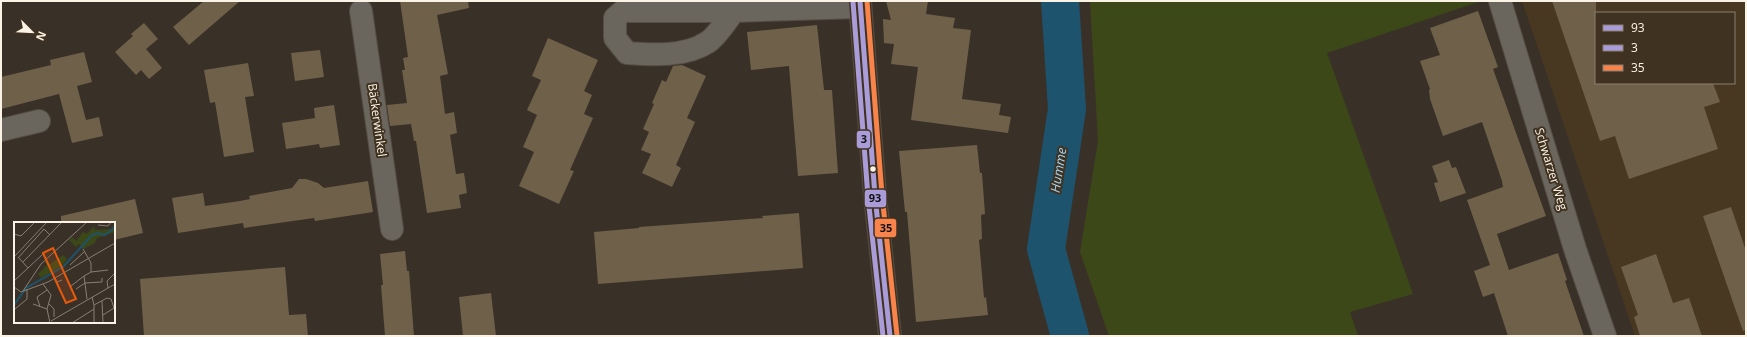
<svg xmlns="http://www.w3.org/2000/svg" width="1747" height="337" font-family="'Open Sans',sans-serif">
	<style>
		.built { fill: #483721; fill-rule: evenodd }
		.green { fill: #3d4818 }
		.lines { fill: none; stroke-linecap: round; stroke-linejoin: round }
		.river { stroke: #1d536d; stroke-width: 38 }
		.building { fill: #6f6049 }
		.street-casing { stroke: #544d44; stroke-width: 24 }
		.secondary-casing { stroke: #544d44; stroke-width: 24 }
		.street { stroke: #6a655d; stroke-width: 22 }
		.secondary { stroke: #6a655d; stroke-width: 22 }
		.bus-1-casing { stroke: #403220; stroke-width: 8 }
		.bus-2-casing { stroke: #403220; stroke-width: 8 }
		.bus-3-casing { stroke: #403220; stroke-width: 8 }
		.bus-1 { stroke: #a99cd8; stroke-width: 5 }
		.bus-2 { stroke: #a99cd8; stroke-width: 5 }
		.bus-3 { stroke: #f8844c; stroke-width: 5 }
		.bus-dot { fill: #fcf3e7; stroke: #403220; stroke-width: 1.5 }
		.labels { text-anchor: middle; stroke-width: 4; stroke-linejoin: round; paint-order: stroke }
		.street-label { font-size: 12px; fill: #fcf3e7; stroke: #403220 }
		.water-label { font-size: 13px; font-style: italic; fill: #a4d4f1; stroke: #403220 }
		.inset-river { fill: none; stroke: #1d536d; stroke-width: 2 }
		.inset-road { fill: none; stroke: #877f74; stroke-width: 1 }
		.view { fill: #e8590c; fill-opacity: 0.15; stroke: #e8590c; stroke-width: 2 }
		.inset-edge { fill: none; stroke: #fcf3e7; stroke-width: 2 }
		.line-badge { stroke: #403220; stroke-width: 1.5 }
		.pale-badge-label { font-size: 11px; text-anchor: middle; font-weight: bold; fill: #111 }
	</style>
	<rect width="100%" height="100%" fill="#393127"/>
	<!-- built -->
	<path class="built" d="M1522,1H1746V336H1635ZM1596,13H1734V83H1596Z"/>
	<!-- green -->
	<polygon class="green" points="1090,1 1481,1 1327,53 1413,294 1350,312 1358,336 1109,336 1080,252 1098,141"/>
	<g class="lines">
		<!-- river -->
		<polyline class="river" points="1060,1 1067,109 1046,249 1070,336"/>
	</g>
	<!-- building -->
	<g class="building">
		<polygon points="204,1 240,1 189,45 173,27"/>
		<polygon points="400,1 468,1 469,8 437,15 448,74 440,76 445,114 454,112 457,133 450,135 456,174 464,173 467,193 459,195 461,208 427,213 416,141 414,141 411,124 390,126 387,105 407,103 402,70 405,70 403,58 408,57"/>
		<polygon points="886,1 928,1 926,14 955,18 953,28 971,30 962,99 1001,104 999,115 1011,117 1008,133 911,120 918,67 891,64 894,44 884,43 883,19 891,20"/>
		<polygon points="1552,1 1596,1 1596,83 1713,83 1720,102 1704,107 1718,149 1629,179 1615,136 1600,141"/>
		<polygon points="1478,11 1498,67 1493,69 1546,216 1497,234 1509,270 1558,253 1567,280 1565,281 1584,336 1508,336 1494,293 1483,297 1474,271 1490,265 1467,200 1503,187 1502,181 1482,122 1443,136 1430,99 1429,90 1430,89 1420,61 1440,55 1430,28"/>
		<polygon points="144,23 158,39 146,49 162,68 149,79 141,70 136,75 115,52 133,36 131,34"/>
		<polygon points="817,25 824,90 832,90 838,173 798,176 789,66 751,70 747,32"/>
		<polygon points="548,38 598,60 584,91 592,95 584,114 593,118 570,170 574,171 559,204 519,186 534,152 523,147 537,115 527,110 541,80 532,76"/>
		<polygon points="320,50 324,77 295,81 291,53"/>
		<polygon points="84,52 92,82 77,86 86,120 99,117 103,136 72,143 59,94 1,109 1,77 51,65 50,60"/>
		<polygon points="248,63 254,96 245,97 254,152 224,157 215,102 210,103 204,70"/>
		<polygon points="682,65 706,76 687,118 695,122 676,165 681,168 672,187 642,173 651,154 641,150 649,132 643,129 654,104 652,103 662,80 666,82 673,66"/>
		<polygon points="334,105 340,145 320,148 319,144 286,149 282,123 315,118 314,108"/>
		<polygon points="977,145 980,173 982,173 985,214 981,215 982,239 979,240 984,298 986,297 988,315 916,322 907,212 905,212 899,151"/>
		<polygon points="1449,160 1452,168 1456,167 1466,193 1440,202 1434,183 1438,182 1432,166"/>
		<polygon points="299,179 306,179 318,183 324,188 368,181 373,212 315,221 314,218 244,228 243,223 178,233 172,198 203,193 205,206 240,201 250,199 249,196 292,188"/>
		<polygon points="135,199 143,233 114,240 114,223 61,223 61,216"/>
		<polygon points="1731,207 1746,251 1746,330 1743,331 1703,216"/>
		<polygon points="799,213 803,268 598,284 594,232 639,228 639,227 763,218 762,216"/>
		<polygon points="405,251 407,271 409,271 414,336 385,336 381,285 383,285 380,254"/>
		<polygon points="1656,254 1673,303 1689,298 1702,336 1640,336 1634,317 1638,315 1621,267"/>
		<polygon points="285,267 289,315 306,314 308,336 144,336 140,279"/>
		<polygon points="491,293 496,336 463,336 459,297"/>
	</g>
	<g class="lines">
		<!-- street casing -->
		<g class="street-casing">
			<g id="street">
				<polyline points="1500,1 1575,249 1605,336"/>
				<polyline points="361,11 392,229"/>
				<path d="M734,11C727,20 717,36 708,42C686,57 652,55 627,53L615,38V18L623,11H734L860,7"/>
				<polyline points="1,130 39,121"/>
			</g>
		</g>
		<!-- secondary casing -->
		<g class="secondary-casing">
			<polyline id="secondary" points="860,1 875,196 890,336"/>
		</g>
		<!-- street -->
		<use href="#street" class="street"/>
		<!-- secondary -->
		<use href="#secondary" class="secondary"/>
		<!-- bus-1 casing -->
		<g class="bus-1-casing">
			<polyline id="bus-1" points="860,1 875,196 890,336"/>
		</g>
		<!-- bus-2 casing -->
		<g class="bus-2-casing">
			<polyline id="bus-2" points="853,2 868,197 883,336"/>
		</g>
		<!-- bus-3 casing -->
		<g class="bus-3-casing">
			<polyline id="bus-3" points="867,1 882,195 897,335"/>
		</g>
		<!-- bus-1 -->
		<use href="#bus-1" class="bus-1"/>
		<!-- bus-2 -->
		<use href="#bus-2" class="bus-2"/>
		<!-- bus-3 -->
		<use href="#bus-3" class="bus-3"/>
	</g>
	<!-- markers -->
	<circle class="bus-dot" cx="873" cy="169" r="3.5"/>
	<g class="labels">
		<!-- street labels -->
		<g class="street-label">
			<text transform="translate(377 120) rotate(82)" y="4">Bäckerwinkel</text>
			<text transform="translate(1551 169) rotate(73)" y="4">Schwarzer Weg</text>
		</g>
		<!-- water labels -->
		<g class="water-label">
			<text transform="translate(1058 170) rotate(-81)" y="5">Humme</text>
		</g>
	</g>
	<!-- overview -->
	<g transform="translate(14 222)">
		<rect width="101" height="101" fill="#393127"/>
		<path d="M101,1V10L83,16L81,21L69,27L65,22L62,25L55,18L58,15L62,19L69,10L73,12L80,4L81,8L98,7ZM49,33L53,37L48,44L27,56L24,52L33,43L31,40L33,38L36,42Z" fill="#3d4818"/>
		<path class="inset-river" d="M0,83L12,66L49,45L78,13L83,11L91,13L101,5"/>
		<path class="inset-road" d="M84,3L94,4L97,0M0,12L7,14L21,0M69,27L77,41V50L70,54L73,77M0,35L33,0M4,35L14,46M4,36L30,7L36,13M9,40L48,0M56,43L70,30M77,50L94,48M41,56L44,63L43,60L48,58M0,59L29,32M29,62L37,73L33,87L36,101M57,64L70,54M0,65L7,70L34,60L101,21M94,66L93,59L101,51M62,67L71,61L88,60V56M9,69L27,42L73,0M78,75L80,83V101M88,79L89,101M19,82L33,87M35,82L40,87V95M80,83L93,76L97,77L100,86L89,93M26,85L23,75L33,68M1,87L13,77V67M37,99L101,62M58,101L80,87"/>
		<path class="view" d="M39,26L62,77L52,81L29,31Z"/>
		<rect width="101" height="101" class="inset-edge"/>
	</g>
	<g class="line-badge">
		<rect x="856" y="130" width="15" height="19" rx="4" fill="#a99cd8"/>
		<rect x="864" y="189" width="23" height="19" rx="4" fill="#a99cd8"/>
		<rect x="874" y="218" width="23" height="20" rx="4" fill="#f8844c"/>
	</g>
	<g class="pale-badge-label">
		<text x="864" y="143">3</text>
		<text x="875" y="202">93</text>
		<text x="886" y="232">35</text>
	</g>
	<!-- border -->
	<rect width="1747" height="337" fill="none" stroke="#fcf3e7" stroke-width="4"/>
	<!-- legend -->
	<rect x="1595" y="12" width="140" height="72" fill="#403220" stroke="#8b7f70"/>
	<rect x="1603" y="25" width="20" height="6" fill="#a99cd8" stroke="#8b7f70"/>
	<text x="1631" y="32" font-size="12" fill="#fcf3e7">93</text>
	<rect x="1603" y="45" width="20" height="6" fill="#a99cd8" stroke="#8b7f70"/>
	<text x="1631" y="52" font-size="12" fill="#fcf3e7">3</text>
	<rect x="1603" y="65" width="20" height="6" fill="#f8844c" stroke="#8b7f70"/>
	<text x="1631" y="72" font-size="12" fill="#fcf3e7">35</text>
	<!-- north arrow -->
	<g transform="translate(32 32) rotate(114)" stroke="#403220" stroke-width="3" paint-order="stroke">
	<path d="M0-3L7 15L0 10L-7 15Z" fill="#fcf3e7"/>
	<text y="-6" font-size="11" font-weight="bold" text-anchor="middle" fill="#fcf3e7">N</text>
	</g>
</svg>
